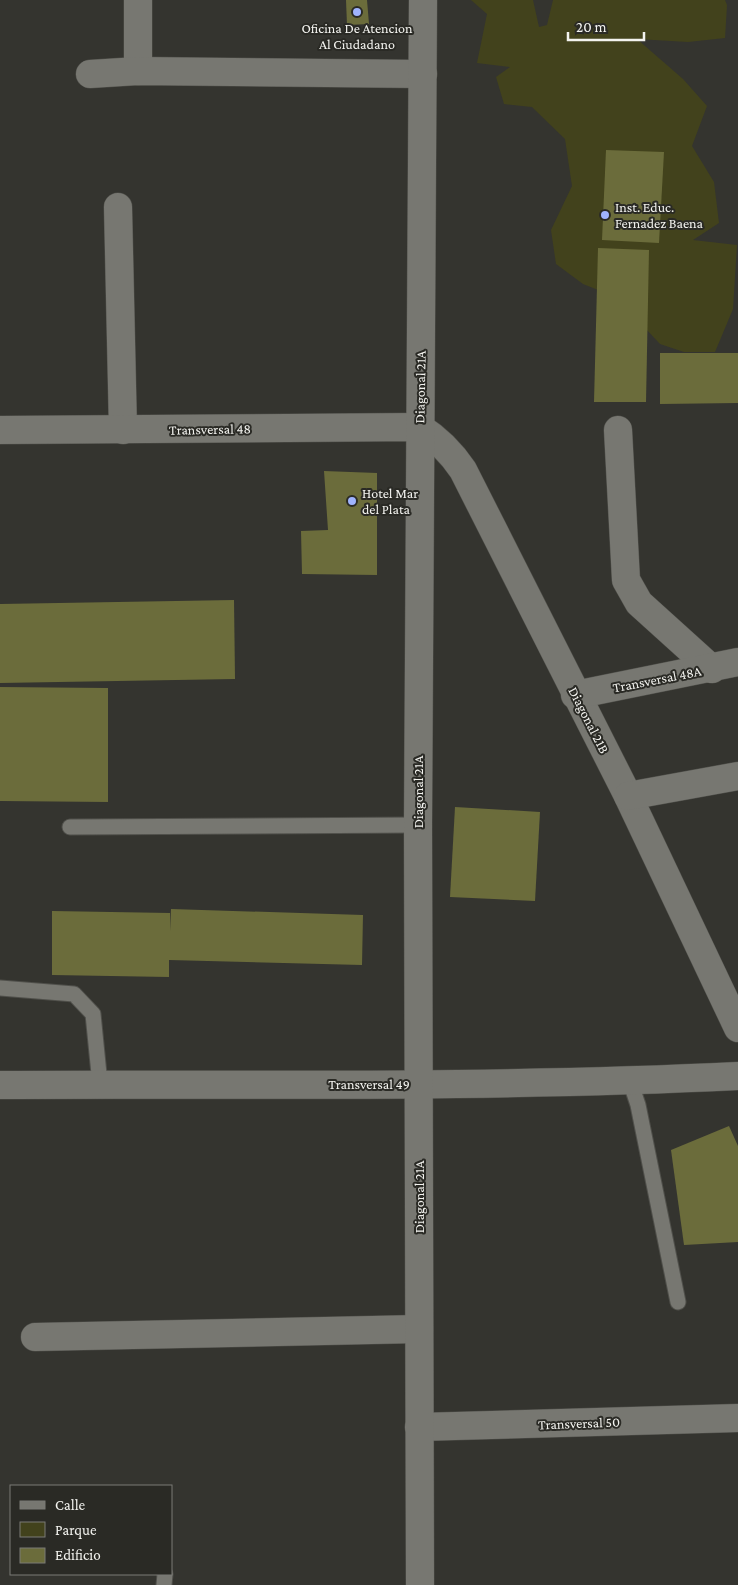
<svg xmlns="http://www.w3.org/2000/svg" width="738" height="1585" font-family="'Crimson Pro',serif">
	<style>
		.green { fill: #42421c }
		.building { fill: #6b6c3b }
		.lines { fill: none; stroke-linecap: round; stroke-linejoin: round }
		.service-casing { stroke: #50504b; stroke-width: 17 }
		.minor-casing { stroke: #50504b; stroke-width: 29 }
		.tertiary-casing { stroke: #50504b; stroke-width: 29 }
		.service { stroke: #777771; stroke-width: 15 }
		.minor { stroke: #777771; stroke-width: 28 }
		.tertiary { stroke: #777771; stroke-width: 28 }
		.poi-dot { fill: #9fb3fd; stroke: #2a2a25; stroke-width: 2 }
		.labels { text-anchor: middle; stroke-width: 4; stroke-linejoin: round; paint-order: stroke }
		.poi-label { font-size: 14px; fill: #f3f3ef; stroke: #2a2a25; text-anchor: start }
		.street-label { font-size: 14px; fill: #f3f3ef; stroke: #2a2a25 }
	</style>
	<rect width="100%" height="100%" fill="#34342f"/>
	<!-- green -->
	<polygon class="green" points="471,0 533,0 539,27 547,25 553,0 725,0 727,5 725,38 688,42 637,39 683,79 707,106 692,146 714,182 719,223 693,240 737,245 733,309 715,352 684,352 660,344 616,297 583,284 556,264 551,230 572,186 565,139 532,107 504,104 496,77 510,67 477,63 487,14"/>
	<!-- building -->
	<g class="building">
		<polygon points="346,0 367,0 369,24 347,25"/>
		<polygon points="606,150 664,152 659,243 602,240"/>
		<polygon points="598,248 649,250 646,402 594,402"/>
		<polygon points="660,353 738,353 738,403 660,404"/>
		<polygon points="324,471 377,473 377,575 302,574 301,531 328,530"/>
		<polygon points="234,600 235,679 0,683 0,604"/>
		<polygon points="0,687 108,688 108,802 0,801"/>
		<polygon points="455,807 540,812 535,901 450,897"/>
		<polygon points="171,909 363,915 362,965 169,960 169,977 52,975 52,911 170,913 170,931"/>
		<polygon points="729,1126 738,1146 738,1242 684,1245 671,1150"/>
	</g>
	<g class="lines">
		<!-- service casing -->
		<g class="service-casing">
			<g id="service">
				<polyline points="70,827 418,825"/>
				<polyline points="0,988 74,994 93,1014 100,1084"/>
				<polyline points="630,1081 638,1105 678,1302"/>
				<polyline points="164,1585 165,1574"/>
			</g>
		</g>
		<!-- minor casing -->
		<g class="minor-casing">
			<g id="minor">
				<polyline points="138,0 138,71"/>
				<polyline points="90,74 138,71 423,74"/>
				<polyline points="118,207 123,430"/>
				<path d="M0,430L419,427C438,439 451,452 463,470L628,796L738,1028"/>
				<polyline points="618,430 626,580 639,603 712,669"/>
				<polyline points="575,695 738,662"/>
				<polyline points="628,796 738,776"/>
				<path d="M0,1085C246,1084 492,1088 738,1076"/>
				<polyline points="35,1337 419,1329"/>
				<polyline points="419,1427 738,1418"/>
			</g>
		</g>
		<!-- tertiary casing -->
		<g class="tertiary-casing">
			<polyline id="tertiary" points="420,1585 418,825 423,0"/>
		</g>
		<!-- service -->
		<use href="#service" class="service"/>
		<!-- minor -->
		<use href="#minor" class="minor"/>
		<!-- tertiary -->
		<use href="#tertiary" class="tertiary"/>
	</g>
	<!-- markers -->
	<g class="poi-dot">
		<circle cx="357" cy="12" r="5"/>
		<circle cx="605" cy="215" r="5"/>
		<circle cx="352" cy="501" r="5"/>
	</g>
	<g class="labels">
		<!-- poi labels -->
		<g class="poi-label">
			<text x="357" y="33" text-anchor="middle">Oficina De Atencion<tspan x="357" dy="16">Al Ciudadano</tspan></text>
			<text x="615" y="212">Inst. Educ.<tspan x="615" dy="16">Fernadez Baena</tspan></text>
			<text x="362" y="498">Hotel Mar<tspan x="362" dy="16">del Plata</tspan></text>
		</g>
		<!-- street labels -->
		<g class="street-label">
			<text transform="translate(420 387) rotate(-89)" y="5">Diagonal 21A</text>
			<text transform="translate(210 429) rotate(-1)" y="5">Transversal 48</text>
			<text transform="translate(657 679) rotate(-11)" y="5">Transversal 48A</text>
			<text transform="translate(589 720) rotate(63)" y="5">Diagonal 21B</text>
			<text transform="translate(418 792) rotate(-90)" y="5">Diagonal 21A</text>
			<text x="369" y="1089">Transversal 49</text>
			<text transform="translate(419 1197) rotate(-90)" y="5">Diagonal 21A</text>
			<text transform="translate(579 1423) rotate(-2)" y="5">Transversal 50</text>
		</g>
	</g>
	<!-- legend -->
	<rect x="10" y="1485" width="162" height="90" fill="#2a2a25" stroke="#7a7a76"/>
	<rect x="20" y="1501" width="25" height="8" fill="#777771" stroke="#7a7a76"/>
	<text x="55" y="1510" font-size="15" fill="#f3f3ef">Calle</text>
	<rect x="20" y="1522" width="25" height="15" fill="#42421c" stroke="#7a7a76"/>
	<text x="55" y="1535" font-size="15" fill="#f3f3ef">Parque</text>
	<rect x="20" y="1548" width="25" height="15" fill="#6b6c3b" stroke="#7a7a76"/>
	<text x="55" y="1560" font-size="15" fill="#f3f3ef">Edificio</text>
	<!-- scale -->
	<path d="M568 32v8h76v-8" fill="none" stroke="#f3f3ef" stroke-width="2.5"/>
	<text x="576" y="32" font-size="15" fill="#f3f3ef" stroke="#2a2a25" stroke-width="4" paint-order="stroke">20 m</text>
</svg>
